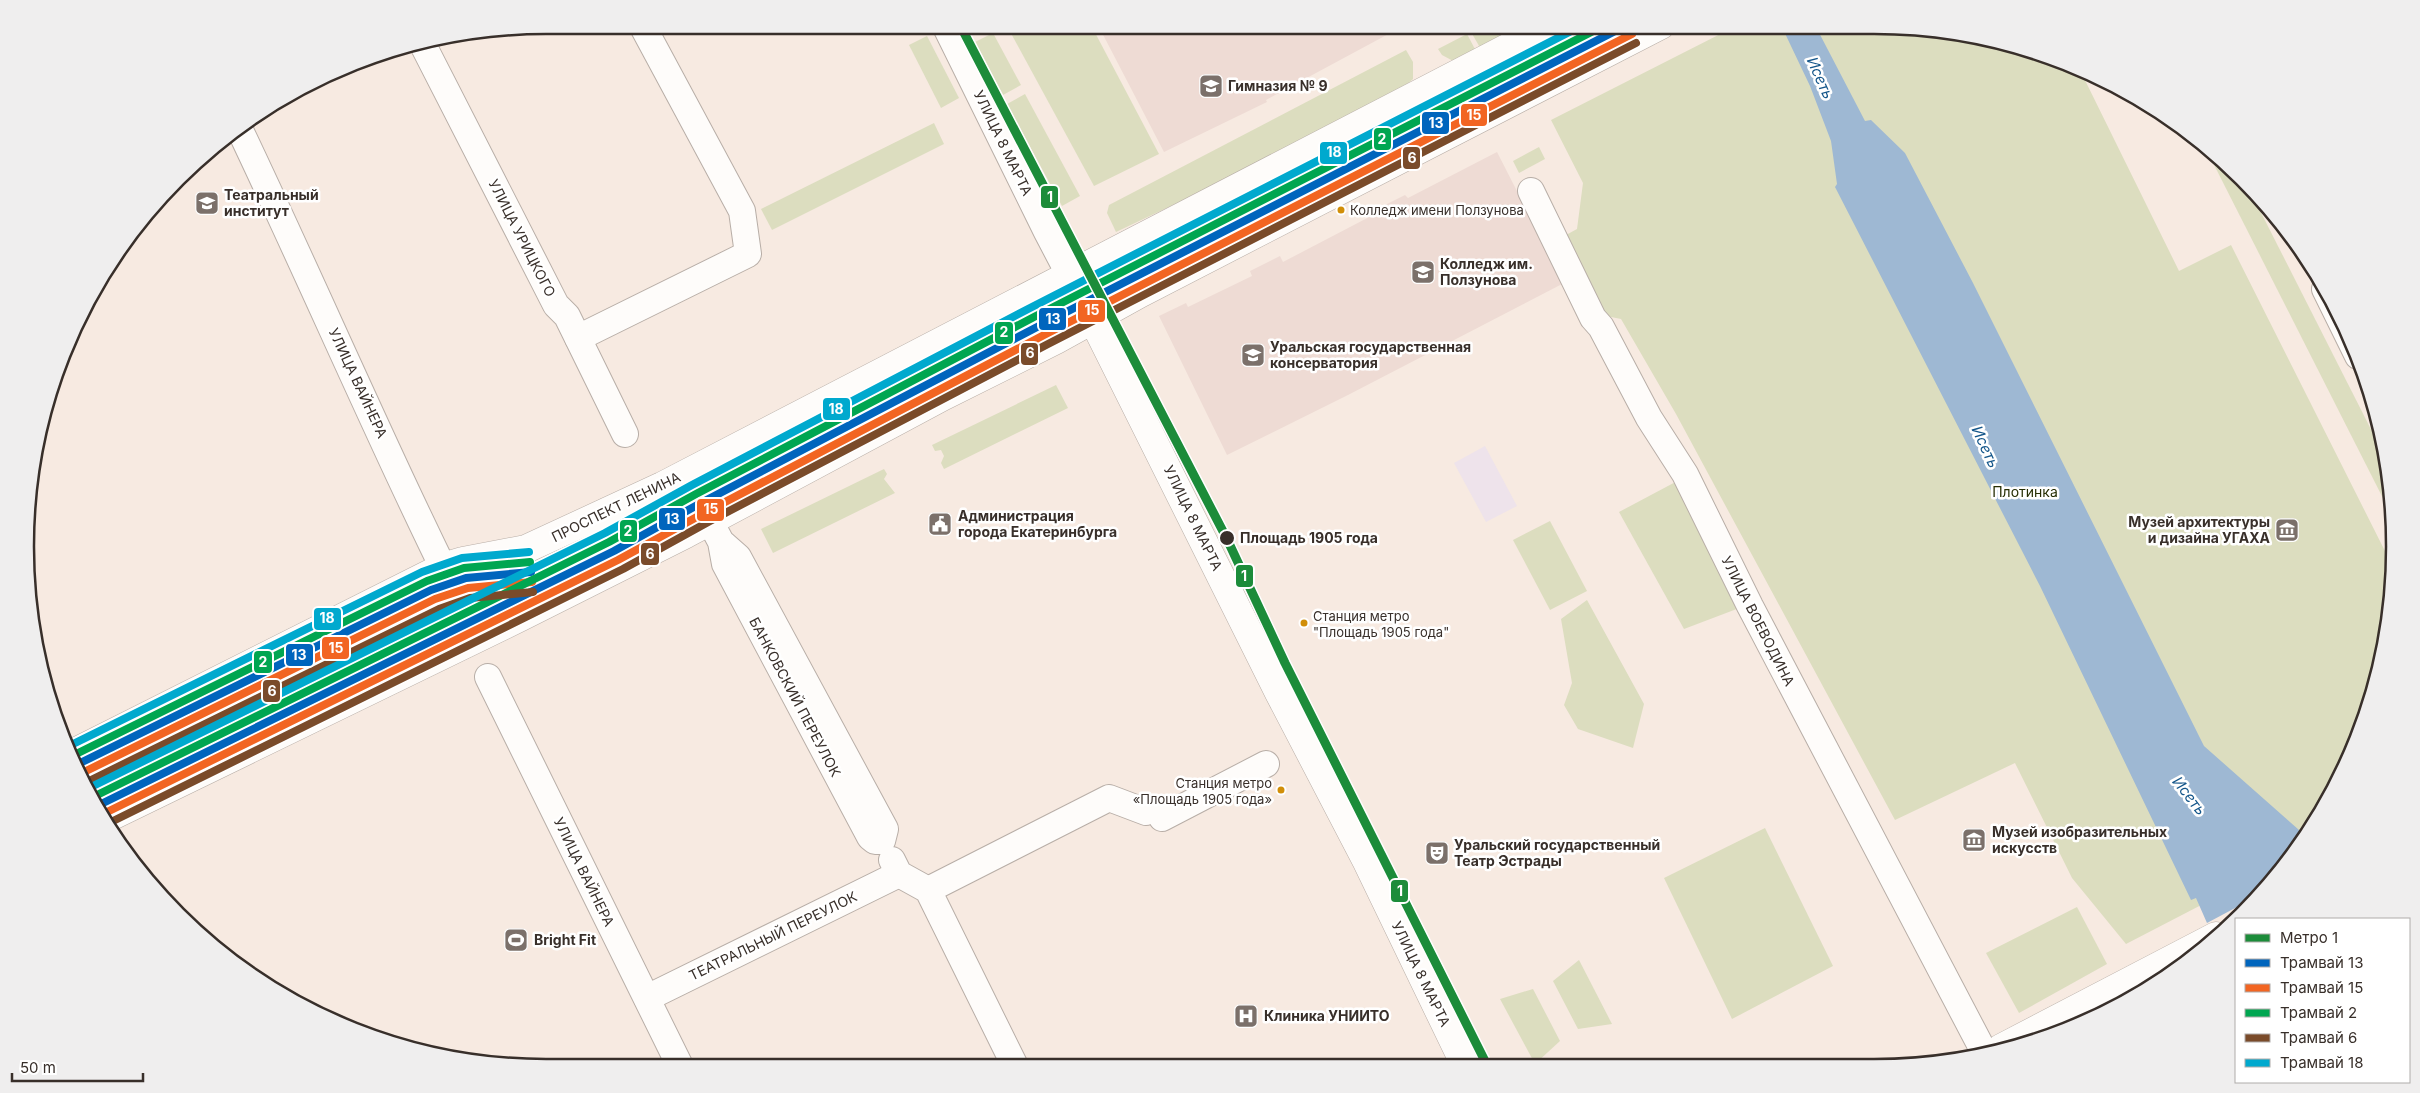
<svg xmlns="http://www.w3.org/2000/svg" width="2420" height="1093" font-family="Inter,sans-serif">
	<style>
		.industrial { fill: #eee3eb }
		.education { fill: #eedbd4 }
		.green { fill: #dcddbf }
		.water { fill: #9eb8d3 }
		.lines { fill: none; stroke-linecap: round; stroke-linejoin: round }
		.minor-casing { stroke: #b8aea7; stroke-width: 28 }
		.major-casing { stroke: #b8aea7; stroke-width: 29 }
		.minor { stroke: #fefcfa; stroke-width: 26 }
		.major { stroke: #fefcfa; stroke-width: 28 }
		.tram-1-casing { stroke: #fff; stroke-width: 11 }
		.tram-2-casing { stroke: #fff; stroke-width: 11 }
		.tram-3-casing { stroke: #fff; stroke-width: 11 }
		.tram-4-casing { stroke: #fff; stroke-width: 11 }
		.tram-5-casing { stroke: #fff; stroke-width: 11 }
		.tram-1 { stroke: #0065bd; stroke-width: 8 }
		.tram-2 { stroke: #f26522; stroke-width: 8 }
		.tram-3 { stroke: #00a651; stroke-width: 8 }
		.tram-4 { stroke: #7a4b2a; stroke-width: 8 }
		.tram-5 { stroke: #00a9ce; stroke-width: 8 }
		.metro-1-casing { stroke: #fff; stroke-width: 12 }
		.metro-1 { stroke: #1c8c3a; stroke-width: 9 }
		.bus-dot { fill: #d18e08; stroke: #fff; stroke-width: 2 }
		.stop-dot { fill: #382f2a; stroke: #fff; stroke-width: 2 }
		.labels { text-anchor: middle; stroke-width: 5; stroke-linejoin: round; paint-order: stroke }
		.bus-label { font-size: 13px; fill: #382f2a; stroke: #fff; text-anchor: start }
		.poi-label { font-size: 14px; font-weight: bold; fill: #382f2a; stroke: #fff; text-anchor: start }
		.street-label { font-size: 14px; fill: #382f2a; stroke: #fff }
		.park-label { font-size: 14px; fill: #262e03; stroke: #fff }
		.stop-label { font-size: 14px; font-weight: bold; fill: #382f2a; stroke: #fff; text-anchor: start }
		.water-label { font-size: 15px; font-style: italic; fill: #14568a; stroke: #fff }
		.rim { fill: none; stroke: #382f2a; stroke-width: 2.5 }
		.line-badge { stroke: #fff; stroke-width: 2 }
		.badge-label { font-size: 14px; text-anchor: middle; font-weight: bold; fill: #fff }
	</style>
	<rect width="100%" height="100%" fill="#f7eae1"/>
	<!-- industrial -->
	<polygon class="industrial" points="1485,446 1517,506 1486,522 1454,463"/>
	<!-- education -->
	<g class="education">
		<polygon points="1098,25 1391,25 1394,31 1266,100 1267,102 1164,152"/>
		<polygon points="1497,152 1564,283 1348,395 1227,455 1159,316 1186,303 1188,307 1252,276 1250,271 1280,256 1283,262 1373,215 1371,212 1405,195 1408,198"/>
	</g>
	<!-- green -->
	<g class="green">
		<polygon points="1009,25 1091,25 1159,154 1094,186 1007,26"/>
		<polygon points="1484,25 1532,25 1482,51 1471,32"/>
		<polygon points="1738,25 1874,25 1975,35 2073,65 2079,68 2179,271 2231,245 2393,567 2385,648 2355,746 2290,859 2126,944 2072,878 2015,763 1895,820 1676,414 1621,319 1606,316 1566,235 1577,229 1583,183 1551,120"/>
		<polygon points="993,33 1021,85 1003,95 975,42"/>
		<polygon points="1467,34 1477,53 1455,62 1442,55 1438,49"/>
		<polygon points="927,36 959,98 941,108 909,45"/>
		<polygon points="1406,50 1413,62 1413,79 1404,87 1274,157 1116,232 1107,213 1109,205"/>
		<polygon points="1025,94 1080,196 1062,206 1007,104"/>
		<polygon points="934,123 944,144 772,230 761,209"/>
		<polygon points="1539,147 1545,159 1519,173 1513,161"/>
		<polygon points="2205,147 2245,181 2386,459 2392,516"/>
		<polygon points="1056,385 1068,408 944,469 941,463 944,456 941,450 935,451 932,445"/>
		<polygon points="884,469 887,474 884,479 895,493 773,553 761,529"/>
		<polygon points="1683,478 1742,607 1684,629 1619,512"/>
		<polygon points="1550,521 1587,591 1550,610 1513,540"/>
		<polygon points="1587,600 1644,704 1633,748 1578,729 1564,705 1572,683 1561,619"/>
		<polygon points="407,608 422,639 92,800 78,770"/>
		<polygon points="1765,828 1833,966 1732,1019 1664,878"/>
		<polygon points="2077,907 2107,964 2019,1013 1986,953"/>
		<polygon points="1579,960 1612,1024 1578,1029 1553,981"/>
		<polygon points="1533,989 1560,1041 1535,1064 1500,999"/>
	</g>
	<!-- water -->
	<polygon class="water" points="1781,25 1815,25 1865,121 1871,120 1905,153 1973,283 2204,746 2299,830 2302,838 2287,864 2252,899 2207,923 2196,898 2191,900 2040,586 1835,187 1837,184 1831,141 1810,86"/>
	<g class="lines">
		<!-- minor casing -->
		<g class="minor-casing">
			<g id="minor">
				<polyline points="945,25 1047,232 1093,320"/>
				<polyline points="421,41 556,305 567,316 625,434"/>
				<path d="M239,128C320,298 393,471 478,638"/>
				<polyline points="1531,191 1593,318 1601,327 1649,418 1685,474 1750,606 1984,1052"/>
				<polyline points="2325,289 2358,356"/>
				<polyline points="578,338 748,254 742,211 642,25"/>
				<polyline points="685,474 721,542 725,564 870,837 875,841 882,841 885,829 738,557 721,542"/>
				<polyline points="488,677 681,1068"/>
				<polyline points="1162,818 1266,764"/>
				<polyline points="892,860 899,874 928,890 1015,1066"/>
				<polyline points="928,890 1109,798 1146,812"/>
				<polyline points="647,998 899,874"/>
			</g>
		</g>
		<!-- major casing -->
		<g class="major-casing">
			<g id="major">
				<polyline points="1093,320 1279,693 1366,860 1465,1065"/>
				<polyline points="71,754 443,567 463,561 526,549 662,486 1551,25"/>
				<polyline points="104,820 521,617 686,534 944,396 1056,340 1141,293 1661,25"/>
				<polyline points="2001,1048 2216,936"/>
			</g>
		</g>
		<!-- minor -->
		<use href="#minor" class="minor"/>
		<!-- major -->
		<use href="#major" class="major"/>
		<!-- tram-1 casing -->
		<g class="tram-1-casing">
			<g id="tram-1">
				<polyline points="76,765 431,590 466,578 531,572"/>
				<polyline points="95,807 614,551 701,503 1039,326 1627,25"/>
			</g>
		</g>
		<!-- tram-2 casing -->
		<g class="tram-2-casing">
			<g id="tram-2">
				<polyline points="80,774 435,599 468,588 532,582"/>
				<polyline points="101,815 618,560 706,512 1044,335 1632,34"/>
			</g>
		</g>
		<!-- tram-3 casing -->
		<g class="tram-3-casing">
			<g id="tram-3">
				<polyline points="72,756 427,581 464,568 530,562"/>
				<polyline points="91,798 609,542 696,494 1034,317 1605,25"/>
			</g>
		</g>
		<!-- tram-4 casing -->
		<g class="tram-4-casing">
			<g id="tram-4">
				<polyline points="85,783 439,609 470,598 533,592"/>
				<polyline points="107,824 623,569 710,521 1048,344 1636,43"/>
			</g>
		</g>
		<!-- tram-5 casing -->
		<g class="tram-5-casing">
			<g id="tram-5">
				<polyline points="67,747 422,572 462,558 529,552"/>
				<polyline points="87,789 605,533 692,485 1030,308 1583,25"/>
			</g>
		</g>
		<!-- tram-1 -->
		<use href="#tram-1" class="tram-1"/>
		<!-- tram-2 -->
		<use href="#tram-2" class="tram-2"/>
		<!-- tram-3 -->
		<use href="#tram-3" class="tram-3"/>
		<!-- tram-4 -->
		<use href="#tram-4" class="tram-4"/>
		<!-- tram-5 -->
		<use href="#tram-5" class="tram-5"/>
		<!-- metro-1 casing -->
		<g class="metro-1-casing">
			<polyline id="metro-1" points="960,25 1227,539 1285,663 1487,1065"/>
		</g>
		<!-- metro-1 -->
		<use href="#metro-1" class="metro-1"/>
	</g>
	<!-- icons -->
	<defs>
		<g id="school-square" transform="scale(1.25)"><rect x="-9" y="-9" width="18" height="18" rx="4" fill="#7b706a" stroke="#fff"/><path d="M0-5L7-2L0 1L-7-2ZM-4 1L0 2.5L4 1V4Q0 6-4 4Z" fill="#fff"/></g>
		<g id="university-square" transform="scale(1.25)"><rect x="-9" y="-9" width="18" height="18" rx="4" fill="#7b706a" stroke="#fff"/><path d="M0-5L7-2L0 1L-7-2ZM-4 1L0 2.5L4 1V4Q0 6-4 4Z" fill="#fff"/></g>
		<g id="civic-square" transform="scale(1.25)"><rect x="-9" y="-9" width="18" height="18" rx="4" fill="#7b706a" stroke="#fff"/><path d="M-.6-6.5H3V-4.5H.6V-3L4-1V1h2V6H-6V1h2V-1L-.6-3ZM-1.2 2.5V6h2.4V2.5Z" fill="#fff"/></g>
		<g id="museum-square" transform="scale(1.25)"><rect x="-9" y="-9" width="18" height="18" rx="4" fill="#7b706a" stroke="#fff"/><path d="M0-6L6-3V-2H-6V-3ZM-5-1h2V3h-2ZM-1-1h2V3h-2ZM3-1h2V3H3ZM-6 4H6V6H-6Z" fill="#fff"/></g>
		<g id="theatre-square" transform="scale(1.25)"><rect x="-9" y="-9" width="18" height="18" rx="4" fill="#7b706a" stroke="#fff"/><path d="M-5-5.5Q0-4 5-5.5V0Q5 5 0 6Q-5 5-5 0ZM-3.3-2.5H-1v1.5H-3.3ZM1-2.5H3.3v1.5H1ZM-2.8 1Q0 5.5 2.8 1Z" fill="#fff"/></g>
		<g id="stadium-square" transform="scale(1.25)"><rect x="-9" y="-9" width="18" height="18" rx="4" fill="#7b706a" stroke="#fff"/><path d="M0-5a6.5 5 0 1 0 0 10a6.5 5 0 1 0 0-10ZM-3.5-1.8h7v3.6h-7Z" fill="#fff"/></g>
		<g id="hospital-square" transform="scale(1.25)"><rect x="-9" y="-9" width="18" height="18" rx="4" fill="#7b706a" stroke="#fff"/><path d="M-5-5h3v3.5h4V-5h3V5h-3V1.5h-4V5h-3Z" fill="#fff"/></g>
	</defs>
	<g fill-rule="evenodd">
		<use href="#school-square" x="1211" y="86"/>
		<use href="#university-square" x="207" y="203"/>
		<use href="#university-square" x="1423" y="272"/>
		<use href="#university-square" x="1253" y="355"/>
		<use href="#civic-square" x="940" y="524"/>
		<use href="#museum-square" x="2287" y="530"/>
		<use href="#museum-square" x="1974" y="840"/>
		<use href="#theatre-square" x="1437" y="853"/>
		<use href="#stadium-square" x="516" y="940"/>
		<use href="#hospital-square" x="1246" y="1016"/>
	</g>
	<!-- markers -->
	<g class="bus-dot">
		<circle cx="1341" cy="210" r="4.5"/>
		<circle cx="1304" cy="623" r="4.5"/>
		<circle cx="1281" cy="790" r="4.5"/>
	</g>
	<circle class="stop-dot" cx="1227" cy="538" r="8"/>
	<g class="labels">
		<!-- bus labels -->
		<g class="bus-label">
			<text x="1350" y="215">Колледж имени Ползунова</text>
			<text x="1313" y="621">Станция метро<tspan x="1313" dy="16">"Площадь 1905 года"</tspan></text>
			<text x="1272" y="788" text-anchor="end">Станция метро<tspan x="1272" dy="16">«Площадь 1905 года»</tspan></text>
		</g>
		<!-- poi labels -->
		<g class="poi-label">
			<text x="1228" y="91">Гимназия № 9</text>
			<text x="224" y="200">Театральный<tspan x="224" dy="16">институт</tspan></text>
			<text x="1440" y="269">Колледж им.<tspan x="1440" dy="16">Ползунова</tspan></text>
			<text x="1270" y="352">Уральская государственная<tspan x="1270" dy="16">консерватория</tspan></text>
			<text x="958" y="521">Администрация<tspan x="958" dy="16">города Екатеринбурга</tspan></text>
			<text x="2270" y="527" text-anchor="end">Музей архитектуры<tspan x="2270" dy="16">и дизайна УГАХА</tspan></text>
			<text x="1992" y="837">Музей изобразительных<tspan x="1992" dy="16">искусств</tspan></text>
			<text x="1454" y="850">Уральский государственный<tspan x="1454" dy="16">Театр Эстрады</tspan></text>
			<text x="534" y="945">Bright Fit</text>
			<text x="1264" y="1021">Клиника УНИИТО</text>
		</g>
		<!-- street labels -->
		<g class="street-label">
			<text transform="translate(1003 143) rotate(64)" y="5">УЛИЦА 8 МАРТА</text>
			<text transform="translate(522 238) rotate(63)" y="5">УЛИЦА УРИЦКОГО</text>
			<text transform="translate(358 383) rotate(65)" y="5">УЛИЦА ВАЙНЕРА</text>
			<text transform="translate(616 507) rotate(-26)" y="5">ПРОСПЕКТ ЛЕНИНА</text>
			<text transform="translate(1193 518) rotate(64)" y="5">УЛИЦА 8 МАРТА</text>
			<text transform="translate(1758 621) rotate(63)" y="5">УЛИЦА ВОЕВОДИНА</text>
			<text transform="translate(795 697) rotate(62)" y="5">БАНКОВСКИЙ ПЕРЕУЛОК</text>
			<text transform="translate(584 872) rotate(64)" y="5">УЛИЦА ВАЙНЕРА</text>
			<text transform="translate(773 936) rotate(-26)" y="5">ТЕАТРАЛЬНЫЙ ПЕРЕУЛОК</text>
			<text transform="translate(1421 974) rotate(64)" y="5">УЛИЦА 8 МАРТА</text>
		</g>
		<!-- park labels -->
		<g class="park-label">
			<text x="2025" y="497">Плотинка</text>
		</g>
		<!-- stop labels -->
		<g class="stop-label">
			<text x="1240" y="543">Площадь 1905 года</text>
		</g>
		<!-- water labels -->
		<g class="water-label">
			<text transform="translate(1820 78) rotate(66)" y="5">Исеть</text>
			<text transform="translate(1985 447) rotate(65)" y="5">Исеть</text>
			<text transform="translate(2189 796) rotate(52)" y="5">Исеть</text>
		</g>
	</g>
	<!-- crop -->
	<path d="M0 0H2420V1093H0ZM546 34H1874A512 512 0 0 1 2386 546V547A512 512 0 0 1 1874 1059H546A512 512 0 0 1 34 547V546A512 512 0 0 1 546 34Z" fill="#efeeee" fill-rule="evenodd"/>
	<path class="rim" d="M546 34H1874A512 512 0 0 1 2386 546V547A512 512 0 0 1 1874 1059H546A512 512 0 0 1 34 547V546A512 512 0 0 1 546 34Z"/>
	<g class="line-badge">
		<rect x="1460" y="103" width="28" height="24" rx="5" fill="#f26522"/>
		<rect x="1421" y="111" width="29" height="24" rx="5" fill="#0065bd"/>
		<rect x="1373" y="127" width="19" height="24" rx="5" fill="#00a651"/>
		<rect x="1319" y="141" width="29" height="24" rx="5" fill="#00a9ce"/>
		<rect x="1402" y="146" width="19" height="24" rx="5" fill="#7a4b2a"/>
		<rect x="1040" y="185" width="19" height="24" rx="5" fill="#1c8c3a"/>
		<rect x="1077" y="299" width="29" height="24" rx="5" fill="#f26522"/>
		<rect x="1038" y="307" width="29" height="24" rx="5" fill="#0065bd"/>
		<rect x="994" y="321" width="20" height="24" rx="5" fill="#00a651"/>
		<rect x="1020" y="342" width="19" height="24" rx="5" fill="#7a4b2a"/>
		<rect x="822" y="397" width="29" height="24" rx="5" fill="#00a9ce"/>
		<rect x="696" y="498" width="29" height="24" rx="5" fill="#f26522"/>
		<rect x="658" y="507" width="28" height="24" rx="5" fill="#0065bd"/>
		<rect x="619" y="519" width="19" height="24" rx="5" fill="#00a651"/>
		<rect x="640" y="542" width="20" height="24" rx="5" fill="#7a4b2a"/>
		<rect x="1235" y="564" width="19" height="24" rx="5" fill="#1c8c3a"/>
		<rect x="313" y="607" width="29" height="24" rx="5" fill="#00a9ce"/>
		<rect x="321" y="636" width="29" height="24" rx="5" fill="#f26522"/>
		<rect x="285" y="643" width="29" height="24" rx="5" fill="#0065bd"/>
		<rect x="253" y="650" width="20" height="24" rx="5" fill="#00a651"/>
		<rect x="262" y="679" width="19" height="24" rx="5" fill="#7a4b2a"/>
		<rect x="1390" y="879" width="19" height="24" rx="5" fill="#1c8c3a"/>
	</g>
	<g class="badge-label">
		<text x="1474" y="120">15</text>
		<text x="1436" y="128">13</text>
		<text x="1382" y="144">2</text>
		<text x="1334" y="157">18</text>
		<text x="1412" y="163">6</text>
		<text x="1050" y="202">1</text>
		<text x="1092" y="315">15</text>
		<text x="1053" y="324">13</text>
		<text x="1004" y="337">2</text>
		<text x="1030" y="358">6</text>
		<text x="836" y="414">18</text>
		<text x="711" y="514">15</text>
		<text x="672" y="524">13</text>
		<text x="628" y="536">2</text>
		<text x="650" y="559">6</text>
		<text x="1244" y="581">1</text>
		<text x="327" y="623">18</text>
		<text x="336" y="653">15</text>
		<text x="299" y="660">13</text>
		<text x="263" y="667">2</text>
		<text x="272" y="696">6</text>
		<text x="1400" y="896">1</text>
	</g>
	<!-- legend -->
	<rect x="2235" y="918" width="175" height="165" fill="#ffffff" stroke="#afacaa"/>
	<rect x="2245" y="934" width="25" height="8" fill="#1c8c3a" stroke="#afacaa"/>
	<text x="2280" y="943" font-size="15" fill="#382f2a">Метро 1</text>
	<rect x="2245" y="959" width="25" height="8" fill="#0065bd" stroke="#afacaa"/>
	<text x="2280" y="968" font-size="15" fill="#382f2a">Трамвай 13</text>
	<rect x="2245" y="984" width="25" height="8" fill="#f26522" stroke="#afacaa"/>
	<text x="2280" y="993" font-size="15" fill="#382f2a">Трамвай 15</text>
	<rect x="2245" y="1009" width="25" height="8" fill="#00a651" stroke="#afacaa"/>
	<text x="2280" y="1018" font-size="15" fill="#382f2a">Трамвай 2</text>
	<rect x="2245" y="1034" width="25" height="8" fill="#7a4b2a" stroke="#afacaa"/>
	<text x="2280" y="1043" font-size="15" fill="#382f2a">Трамвай 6</text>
	<rect x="2245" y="1059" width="25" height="8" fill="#00a9ce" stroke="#afacaa"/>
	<text x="2280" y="1068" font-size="15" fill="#382f2a">Трамвай 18</text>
	<!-- scale -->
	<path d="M12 1073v8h131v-8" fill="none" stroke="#382f2a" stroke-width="2.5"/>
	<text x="20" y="1073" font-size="15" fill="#382f2a" stroke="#ffffff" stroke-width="4" paint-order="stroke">50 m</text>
</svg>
